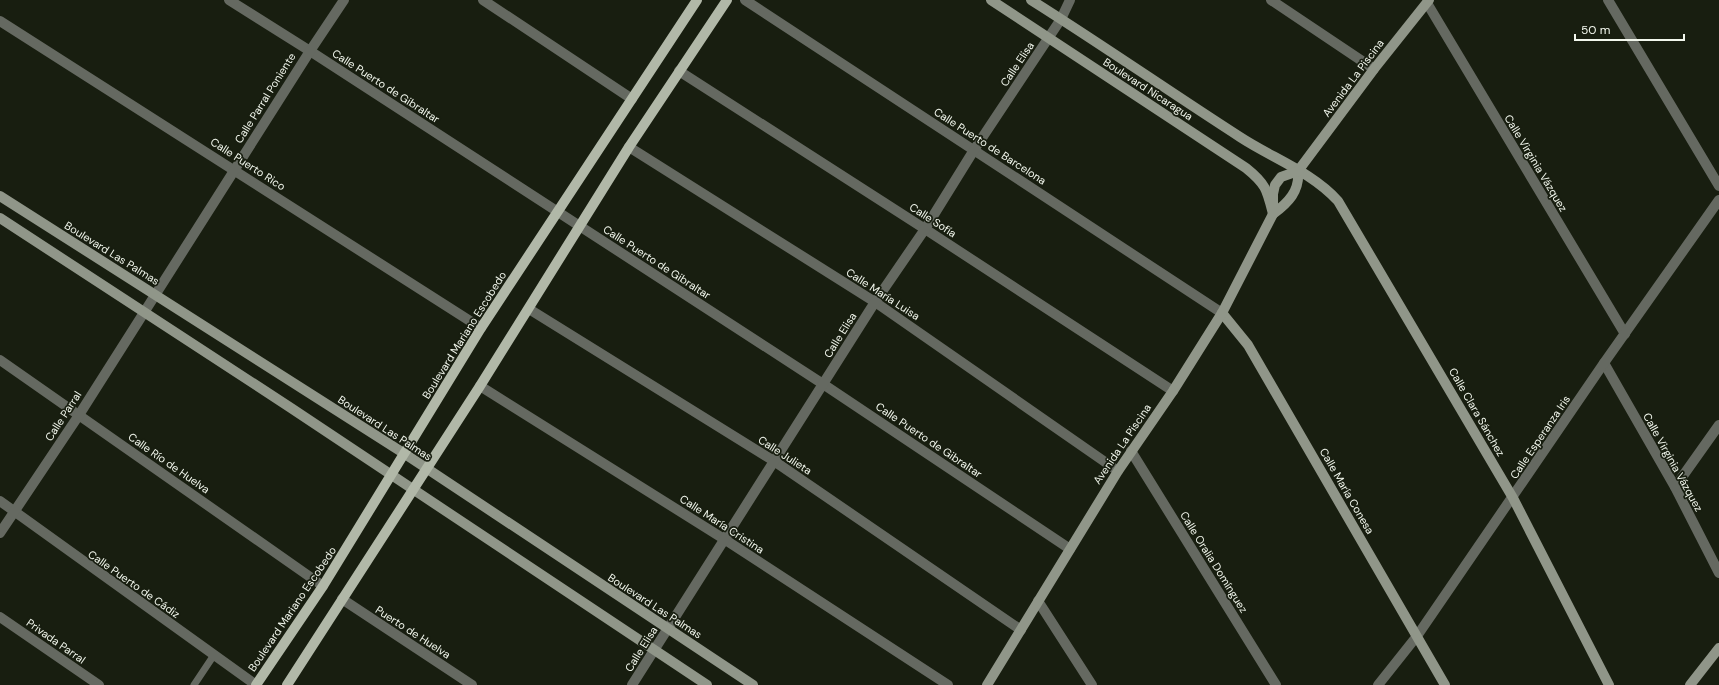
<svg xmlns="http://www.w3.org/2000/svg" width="1719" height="685" font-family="'DM Sans',sans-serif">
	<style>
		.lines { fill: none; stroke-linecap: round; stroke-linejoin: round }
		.lane { stroke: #656961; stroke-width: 7 }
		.street { stroke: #656961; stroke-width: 10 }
		.secondary { stroke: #909689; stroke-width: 10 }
		.primary { stroke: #b1b8a8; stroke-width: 10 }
		.labels { text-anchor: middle; stroke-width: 3.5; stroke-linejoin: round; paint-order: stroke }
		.street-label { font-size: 11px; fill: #f2f7ed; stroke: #181e10 }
	</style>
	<rect width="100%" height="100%" fill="#181e10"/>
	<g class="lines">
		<!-- lane -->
		<polyline class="lane" points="194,685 214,655"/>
		<!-- street -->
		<g class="street">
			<polyline points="229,0 310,51 823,384 1070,549"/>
			<polyline points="483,0 632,99"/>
			<polyline points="745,0 1222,313"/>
			<polyline points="1271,0 1374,69"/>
			<polyline points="1608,0 1719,186"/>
			<polyline points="1427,3 1625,334"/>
			<polyline points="0,21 481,328"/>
			<polyline points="679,71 925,229 1173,391"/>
			<polyline points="629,147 875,302 1118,471"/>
			<polyline points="529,309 774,461 1021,630"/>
			<polyline points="0,360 323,586"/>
			<polyline points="1604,363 1675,487 1719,573"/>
			<polyline points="480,386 724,539 948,685"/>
			<polyline points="1131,451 1276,685"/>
			<polyline points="1675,487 1719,425"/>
			<polyline points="0,501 256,685"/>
			<polyline points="0,533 79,415 310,51 344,0"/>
			<polyline points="342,599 472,685"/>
			<polyline points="1038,601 1092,685"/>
			<polyline points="0,617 99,685"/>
			<polyline points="632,685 875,302 925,229 974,150 1061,19 1070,0"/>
			<polyline points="1378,685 1417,636 1604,363 1719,200"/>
		</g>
		<!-- secondary -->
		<g class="secondary">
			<path d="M991,0L1246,168C1266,184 1267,190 1273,214C1288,203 1300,191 1298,171"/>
			<path d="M1031,0C1101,44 1170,92 1240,137C1272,158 1312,172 1338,201L1513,498L1609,685"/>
			<polyline points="0,196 405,454 753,685"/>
			<polyline points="0,218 291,408 707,685"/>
			<polyline points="1222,313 1248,345 1445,685"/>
			<polyline points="987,685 1118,471 1173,391 1222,313 1273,214 1273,194 1275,185 1281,177 1298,171 1374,69 1429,0"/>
			<polyline points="1690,685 1719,648"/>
		</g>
		<!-- primary -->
		<g class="primary">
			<polyline points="256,685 323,586 481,328 697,0"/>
			<polyline points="287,685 480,386 629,147 727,0"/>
		</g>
	</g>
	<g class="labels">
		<!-- street labels -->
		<g class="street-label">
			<text transform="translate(1017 64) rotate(-56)" y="4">Calle Elisa</text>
			<text transform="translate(1353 78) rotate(-53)" y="4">Avenida La Piscina</text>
			<text transform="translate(386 86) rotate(33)" y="4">Calle Puerto de Gibraltar</text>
			<text transform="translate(1148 89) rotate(33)" y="4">Boulevard Nicaragua</text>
			<text transform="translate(265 98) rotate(-58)" y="4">Calle Parral Poniente</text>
			<text transform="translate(990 146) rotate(33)" y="4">Calle Puerto de Barcelona</text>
			<text transform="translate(1536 163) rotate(59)" y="4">Calle Virginia Vázquez</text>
			<text transform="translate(248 164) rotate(33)" y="4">Calle Puerto Rico</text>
			<text transform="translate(933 220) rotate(33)" y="4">Calle Sofía</text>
			<text transform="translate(112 253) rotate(32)" y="4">Boulevard Las Palmas</text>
			<text transform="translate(657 262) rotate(33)" y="4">Calle Puerto de Gibraltar</text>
			<text transform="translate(883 294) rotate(33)" y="4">Calle María Luisa</text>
			<text transform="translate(464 335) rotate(-58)" y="4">Boulevard Mariano Escobedo</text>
			<text transform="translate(840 335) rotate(-58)" y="4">Calle Elisa</text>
			<text transform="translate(1477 412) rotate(60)" y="4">Calle Clara Sánchez</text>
			<text transform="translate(63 416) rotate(-57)" y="4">Calle Parral</text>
			<text transform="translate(385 428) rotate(33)" y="4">Boulevard Las Palmas</text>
			<text transform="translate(1540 437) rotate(-56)" y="4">Calle Esperanza Iris</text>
			<text transform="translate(929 440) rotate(34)" y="4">Calle Puerto de Gibraltar</text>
			<text transform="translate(1122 444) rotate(-56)" y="4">Avenida La Piscina</text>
			<text transform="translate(785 455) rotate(33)" y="4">Calle Julieta</text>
			<text transform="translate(1673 462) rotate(61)" y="4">Calle Virginia Vázquez</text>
			<text transform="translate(169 463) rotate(35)" y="4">Calle Río de Huelva</text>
			<text transform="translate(1347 491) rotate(60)" y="4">Calle María Conesa</text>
			<text transform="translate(722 524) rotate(33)" y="4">Calle María Cristina</text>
			<text transform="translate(1214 562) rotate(58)" y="4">Calle Oralia Domínguez</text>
			<text transform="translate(134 584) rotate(35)" y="4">Calle Puerto de Cádiz</text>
			<text transform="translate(655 606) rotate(33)" y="4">Boulevard Las Palmas</text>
			<text transform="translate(292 609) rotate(-56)" y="4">Boulevard Mariano Escobedo</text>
			<text transform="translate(413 632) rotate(33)" y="4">Puerto de Huelva</text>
			<text transform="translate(56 641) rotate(35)" y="4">Privada Parral</text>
			<text transform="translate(641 649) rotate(-58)" y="4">Calle Elisa</text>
		</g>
	</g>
	<!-- scale -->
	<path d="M1575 34v6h109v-6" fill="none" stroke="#f2f7ed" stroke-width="2"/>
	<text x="1581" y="34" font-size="12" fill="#f2f7ed" stroke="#181e10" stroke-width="3" paint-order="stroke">50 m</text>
</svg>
